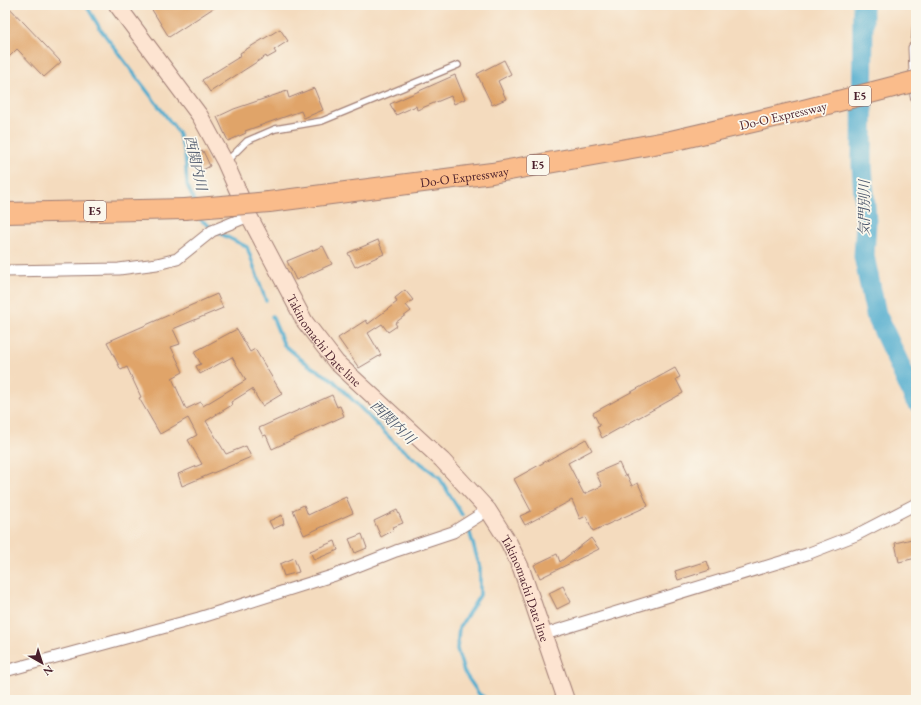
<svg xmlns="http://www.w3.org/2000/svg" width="921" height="705" font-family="'EB Garamond','Noto Serif JP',serif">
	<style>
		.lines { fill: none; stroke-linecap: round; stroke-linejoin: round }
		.stream { stroke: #50acce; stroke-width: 3.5 }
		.river { stroke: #50acce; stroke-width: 21 }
		.building { fill: #e0a469 }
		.lane-casing { stroke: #9f7d74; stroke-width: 8 }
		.street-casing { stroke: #9f7d74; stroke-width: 13 }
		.secondary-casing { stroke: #9f7d74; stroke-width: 18 }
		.highway-casing { stroke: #9f7d74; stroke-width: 22 }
		.lane { stroke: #fff; stroke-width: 5.5 }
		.street { stroke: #fff; stroke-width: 11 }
		.secondary { stroke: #fde4d1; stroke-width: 16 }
		.highway { stroke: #fabc8b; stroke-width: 20 }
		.highway-bridge-casing { stroke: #9f7d74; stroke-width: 22; stroke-linecap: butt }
		.highway-bridge { stroke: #fabc8b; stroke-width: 20 }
		.labels { text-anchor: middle; stroke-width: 3.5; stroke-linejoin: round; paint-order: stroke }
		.shield { fill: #fbf7ec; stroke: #7f6065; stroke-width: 1 }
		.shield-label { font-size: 12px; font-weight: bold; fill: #4a1f2b }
		.street-label { font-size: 13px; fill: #4a1f2b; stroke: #fbf7ec }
		.water-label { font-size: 14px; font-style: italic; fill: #4c576c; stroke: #fbf7ec }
	</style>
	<rect width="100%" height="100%" fill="#fbf7ec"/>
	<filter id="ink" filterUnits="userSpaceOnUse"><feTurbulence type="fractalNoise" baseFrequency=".025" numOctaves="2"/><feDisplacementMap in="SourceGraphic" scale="8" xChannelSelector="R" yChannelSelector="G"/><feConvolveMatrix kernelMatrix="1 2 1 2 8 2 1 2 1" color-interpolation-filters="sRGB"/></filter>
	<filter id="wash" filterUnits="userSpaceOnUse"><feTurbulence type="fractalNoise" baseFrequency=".012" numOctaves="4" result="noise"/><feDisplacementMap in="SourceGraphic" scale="16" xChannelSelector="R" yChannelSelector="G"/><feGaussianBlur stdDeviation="0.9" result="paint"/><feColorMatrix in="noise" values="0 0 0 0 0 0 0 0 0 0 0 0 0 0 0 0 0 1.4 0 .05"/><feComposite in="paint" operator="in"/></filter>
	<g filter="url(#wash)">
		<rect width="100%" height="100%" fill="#f4dbbe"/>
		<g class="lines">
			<!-- stream -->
			<g class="stream">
				<polyline points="86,5 101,30 178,132 185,154 187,185 194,201"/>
				<polyline points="199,215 201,220 212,228"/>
				<polyline points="217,232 247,247 266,301"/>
				<polyline points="272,316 284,345 307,364 333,380 397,445 439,477 462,515"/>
				<polyline points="469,530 480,568 480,595 459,628 457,649 464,672 479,694 488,700"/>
			</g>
			<!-- river -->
			<polyline class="river" points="863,5 862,165 866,222 864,256 876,314 916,401"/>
		</g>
		<g id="blocks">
			<!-- building -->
			<g class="building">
				<polygon points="5,5 7,5 61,62 44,77 17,49 5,61"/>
				<polygon points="149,5 218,5 169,37"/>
				<polygon points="280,29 288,41 274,50 276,53 267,58 266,56 210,92 202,80 241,56 240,53"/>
				<polygon points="504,60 511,74 498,81 506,99 492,105 477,74"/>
				<polygon points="455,75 465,99 454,104 451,96 417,110 416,106 396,115 390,104"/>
				<polygon points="314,88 323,110 304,118 301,111 245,131 246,133 228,141 217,117 234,109 287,91 289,98"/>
				<polygon points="203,151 210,166 201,171 194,155"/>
				<polygon points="378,240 384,254 355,267 348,253"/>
				<polygon points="323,246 332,264 296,280 287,261"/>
				<polygon points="405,290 413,300 406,305 411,311 395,323 397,326 388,332 382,324 368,333 381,355 359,368 338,338 366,320 368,324 397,302 395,298"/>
				<polygon points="217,294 223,308 173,329 180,344 171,347 183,372 172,378 186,409 201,402 203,406 246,380 232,357 200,374 196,366 201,364 194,352 237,329 250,352 255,349 282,394 262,406 252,389 231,402 232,405 206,421 226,454 246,446 251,457 182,486 178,474 202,464 188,440 197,435 188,418 160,434 139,398 141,397 127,367 121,370 107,342"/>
				<polygon points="675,368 680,377 676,379 683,393 602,438 597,427 600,426 593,413"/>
				<polygon points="332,395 337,407 340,406 344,416 272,449 266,435 263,436 259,428"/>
				<polygon points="586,439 592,450 568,463 584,494 602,486 596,473 619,463 625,476 627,475 632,486 638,483 648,506 593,531 586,516 580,519 572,500 525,525 520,516 531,511 514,479"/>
				<polygon points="346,497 353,513 304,535 293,510 304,505 308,515"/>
				<polygon points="397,510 403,523 393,527 394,530 381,537 374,521"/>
				<polygon points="282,515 284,524 273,529 269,521"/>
				<polygon points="362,534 367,548 355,553 349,539"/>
				<polygon points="591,538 599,549 540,578 534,565 557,554 560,562"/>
				<polygon points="916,538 916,558 899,562 895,543"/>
				<polygon points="335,541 338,550 314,560 310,551"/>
				<polygon points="294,558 299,572 284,576 280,564"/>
				<polygon points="707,561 710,570 678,580 675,571"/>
				<polygon points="563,586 571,602 557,609 549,593"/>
			</g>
		</g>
	</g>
	<g filter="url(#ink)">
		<use href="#blocks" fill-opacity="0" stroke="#9f7d74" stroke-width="1"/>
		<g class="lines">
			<!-- lane casing -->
			<g class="lane-casing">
				<g id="lane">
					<polyline points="914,48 916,25"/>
					<polyline points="227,161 247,141 275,129 322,121 458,65"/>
				</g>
			</g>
			<!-- street casing -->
			<g class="street-casing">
				<g id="street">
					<polyline points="914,48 916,96"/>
					<polyline points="5,271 119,269 157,264 177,259 212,231 249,216"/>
					<polyline points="545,634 807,554 856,535 916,504"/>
					<polyline points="5,671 199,618 335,575 396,551 453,532 488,510"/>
				</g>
			</g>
			<!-- secondary casing -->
			<g class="secondary-casing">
				<g id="secondary">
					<path id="s1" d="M117,5L200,116L225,162L249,216L305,322L336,362L442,460L488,510L509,543L521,568L566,700"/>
				</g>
			</g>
			<!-- highway casing -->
			<g class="highway-casing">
				<g id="highway">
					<path id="s2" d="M269,202L492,173L671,141L804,110"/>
					<polyline points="5,213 185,209"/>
				</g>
			</g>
			<!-- lane -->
			<use href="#lane" class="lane"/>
			<!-- street -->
			<use href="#street" class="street"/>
			<!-- secondary -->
			<use href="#secondary" class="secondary"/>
			<!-- highway -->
			<use href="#highway" class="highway"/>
			<!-- highway-bridge casing -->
			<g class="highway-bridge-casing">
				<g id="highway-bridge">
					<polyline points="804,110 916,81"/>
					<polyline points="185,209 269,202"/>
				</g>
			</g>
			<!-- highway-bridge -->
			<use href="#highway-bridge" class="highway-bridge"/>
		</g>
	</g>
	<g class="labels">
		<!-- shield labels -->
		<g class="shield">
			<rect x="849" y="86" width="22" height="20" rx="3"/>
			<rect x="527" y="155" width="22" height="20" rx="3"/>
			<rect x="84" y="201" width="22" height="20" rx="3"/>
		</g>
		<g class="shield-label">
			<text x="860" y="100">E5</text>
			<text x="538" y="169">E5</text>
			<text x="95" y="215">E5</text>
		</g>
		<!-- street labels -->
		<g class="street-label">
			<text transform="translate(783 115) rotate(-13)" y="5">Do-O Expressway</text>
			<text dy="5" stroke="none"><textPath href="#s2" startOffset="197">Do-O Expressway</textPath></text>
			<text dy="5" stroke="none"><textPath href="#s1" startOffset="396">Takinomachi Date line</textPath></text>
			<text dy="5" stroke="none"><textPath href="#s1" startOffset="720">Takinomachi Date line</textPath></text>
		</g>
		<!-- water labels -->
		<g class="water-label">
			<text transform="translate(196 163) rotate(77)" y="5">西関内川</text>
			<text transform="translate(864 208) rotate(-90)" y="5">気門別川</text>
			<text transform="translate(393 422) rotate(44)" y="5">西関内川</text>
		</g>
	</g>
	<!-- margin -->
	<rect width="921" height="705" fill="none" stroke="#fbf7ec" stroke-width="20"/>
	<!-- north arrow -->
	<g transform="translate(42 663) rotate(141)" stroke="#fbf7ec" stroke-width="3" paint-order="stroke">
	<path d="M0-3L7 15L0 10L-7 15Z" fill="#4a1f2b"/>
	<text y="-6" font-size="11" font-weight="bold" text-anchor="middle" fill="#4a1f2b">N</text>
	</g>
</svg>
